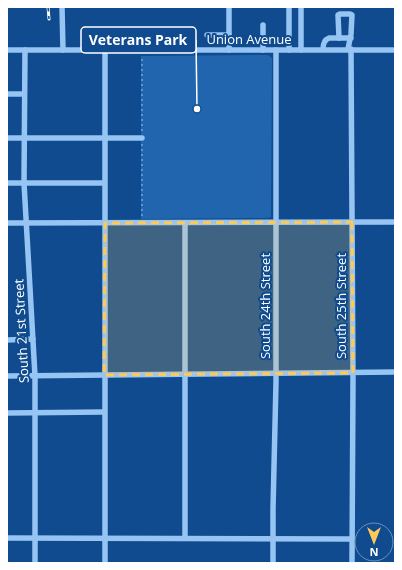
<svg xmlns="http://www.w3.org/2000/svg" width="402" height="570" font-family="'Open Sans',sans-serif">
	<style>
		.green { fill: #2065ae }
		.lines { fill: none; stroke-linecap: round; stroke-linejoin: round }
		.path { stroke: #96c4f3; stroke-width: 1; stroke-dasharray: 2 3; stroke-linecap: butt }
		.minor { stroke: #96c4f3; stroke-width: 5.5 }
		.rail-casing { stroke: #fff; stroke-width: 3 }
		.rail { stroke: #0f4b8e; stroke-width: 1.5; stroke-dasharray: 4.5; stroke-linecap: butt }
		.marked { fill: #ffc958; fill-opacity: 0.2; stroke: #ffc958; stroke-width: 3; stroke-dasharray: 8 5; stroke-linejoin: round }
		.labels { text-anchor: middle; stroke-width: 4; stroke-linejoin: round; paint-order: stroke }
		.street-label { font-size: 13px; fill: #fff; stroke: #0f4b8e }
		.leader { fill: none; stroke: #fff; stroke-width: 1.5 }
		.callout-dot { fill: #fff; stroke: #0f4b8e; stroke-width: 1.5 }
		.callout { fill: #0f4b8e; stroke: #fff; stroke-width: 1.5 }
		.callout-label { font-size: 14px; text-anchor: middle; font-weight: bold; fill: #fff }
	</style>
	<rect width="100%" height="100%" fill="#0f4b8e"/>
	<!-- green -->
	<polygon class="green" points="268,55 272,58 271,214 271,217 267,218 141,219 141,56"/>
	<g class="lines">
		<!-- path -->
		<g class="path">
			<polyline points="142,131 142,56"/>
			<polyline points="142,216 142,143"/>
		</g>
		<!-- minor -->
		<g class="minor">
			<polyline points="62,7 63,50"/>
			<polyline points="263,25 263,50"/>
			<polyline points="207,35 229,35"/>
			<polyline points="339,38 338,15 340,14 350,14 352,15 351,34 348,49"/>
			<path d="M323,49C323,44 324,40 329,38H351"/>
			<polyline points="351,49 353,381 352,563"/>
			<polyline points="7,50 395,50"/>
			<polyline points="25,50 24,183 35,376 35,563"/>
			<polyline points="229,50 229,7"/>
			<polyline points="289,50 289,7"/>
			<polyline points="301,50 301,7"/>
			<polyline points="7,94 24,94"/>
			<polyline points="7,138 142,138"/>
			<polyline points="7,183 104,183"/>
			<polyline points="7,223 395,222"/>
			<polyline points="7,340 33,339"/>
			<polyline points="7,376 395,372"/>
			<polyline points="7,413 104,412"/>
			<polyline points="7,538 352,539"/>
			<polyline points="185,538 185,223"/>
			<polyline points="105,563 105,50"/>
			<polyline points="273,563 273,509 276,382 276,50"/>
		</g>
		<!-- rail casing -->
		<g class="rail-casing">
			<polyline id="rail" points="48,7 49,19"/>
		</g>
		<!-- rail -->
		<use href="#rail" class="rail"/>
	</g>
	<!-- marked area -->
	<path class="marked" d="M352,222L353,373L104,375L105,223Z"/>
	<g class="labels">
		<!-- street labels -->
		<g class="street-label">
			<text x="249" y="44">Union Avenue</text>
			<text transform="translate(265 306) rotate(-90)" y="5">South 24th Street</text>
			<text transform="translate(341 306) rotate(-90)" y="5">South 25th Street</text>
			<text transform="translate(21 331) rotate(-93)" y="5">South 21st Street</text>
		</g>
	</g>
	<!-- callouts -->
	<path class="leader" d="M197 109L196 40"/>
	<circle class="callout-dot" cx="197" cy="109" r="4"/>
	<rect class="callout" x="81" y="27" width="115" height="26" rx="4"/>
	<g class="callout-label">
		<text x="138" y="45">Veterans Park</text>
	</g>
	<!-- border -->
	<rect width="402" height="570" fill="none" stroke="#ffffff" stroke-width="16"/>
	<!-- north arrow -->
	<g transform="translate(374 542) rotate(180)"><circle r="19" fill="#0f4b8e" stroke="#6f93bb"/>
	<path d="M0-3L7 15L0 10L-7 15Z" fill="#ffc958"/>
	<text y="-6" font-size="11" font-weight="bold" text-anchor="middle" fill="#ffffff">N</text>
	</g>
</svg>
